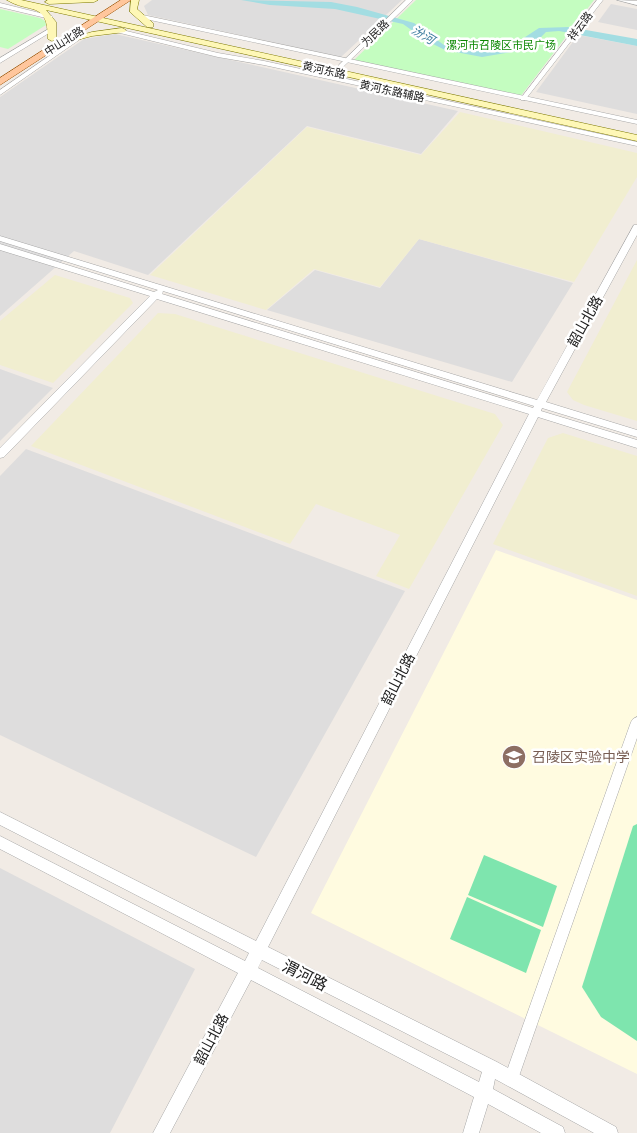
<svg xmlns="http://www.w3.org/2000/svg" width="637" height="1133" font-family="Helvetica,'Noto Sans SC',sans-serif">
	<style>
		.residential { fill: #dedddd }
		.education { fill: #fffbe0 }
		.farmland { fill: #f1eed0 }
		.park { fill: #c4fdc0 }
		.pitch { fill: #7ee5ae }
		.water { fill: #a3dde2 }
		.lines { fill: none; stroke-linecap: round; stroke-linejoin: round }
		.minor-casing { stroke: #a7a7a7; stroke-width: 1 }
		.tertiary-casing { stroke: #a7a7a7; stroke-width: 1 }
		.secondary-casing { stroke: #7d7900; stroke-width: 1 }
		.primary-casing { stroke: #9b5100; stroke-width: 1 }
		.minor { fill: #fff; fill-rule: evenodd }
		.tertiary { fill: #fff; fill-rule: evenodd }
		.secondary { fill: #fef7b6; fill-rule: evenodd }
		.primary { fill: #ffc69c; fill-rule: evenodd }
		.labels { text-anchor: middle; stroke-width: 5; stroke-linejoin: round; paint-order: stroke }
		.far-street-label { font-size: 11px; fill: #202020; stroke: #fff }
		.far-park-label { font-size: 11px; fill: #0c8803; stroke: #fff }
		.far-water-label { font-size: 12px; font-style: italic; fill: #3c7b9e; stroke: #fff }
		.street-label { font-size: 14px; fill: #202020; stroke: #fff }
		.education-label { font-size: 14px; fill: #785e54; stroke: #fff; text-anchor: start }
		.near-street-label { font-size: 16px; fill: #202020; stroke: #fff }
	</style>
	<rect width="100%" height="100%" fill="#f1ebe5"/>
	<!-- residential -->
	<g class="residential">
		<polygon points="152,0 402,0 341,57 148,15 144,6"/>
		<polygon points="611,4 637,9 637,30 598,22"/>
		<polygon points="115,34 458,111 421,154 307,126 148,275 74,251 0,316 0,97 84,39"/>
		<polygon points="578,35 637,46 637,114 536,92"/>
		<polygon points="419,239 573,283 512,382 267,310 315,270 380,288"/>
		<polygon points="0,369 53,388 0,441"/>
		<polygon points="26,449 405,591 256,857 0,735 0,476"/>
		<polygon points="0,868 195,969 110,1133 0,1133"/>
	</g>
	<!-- education -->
	<polygon class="education" points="496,550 637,600 637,1074 311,913"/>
	<!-- farmland -->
	<g class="farmland">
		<polygon points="460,112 637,153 637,177 574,282 419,239 380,287 314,269 266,310 150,275 307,127 421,155"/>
		<polygon points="637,260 637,421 584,405 573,400 567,392"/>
		<polygon points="55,275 130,298 133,303 53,383 0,365 0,321"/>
		<polygon points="158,313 175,314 495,414 503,425 409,589 376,576 400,535 316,504 290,544 31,446"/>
		<polygon points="563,433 637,456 637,596 493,544 548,438"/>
	</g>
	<!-- park -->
	<g class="park">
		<polygon points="416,0 594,0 520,97 354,60"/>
		<polygon points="0,9 40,18 45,21 46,25 8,49 0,47"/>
	</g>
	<!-- pitch -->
	<g class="pitch">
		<polygon points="637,824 637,1041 601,1017 582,987 633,826"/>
		<polygon points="484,855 557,886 543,927 468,895"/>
		<polygon points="467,897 541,930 526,973 450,939"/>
	</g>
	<!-- water -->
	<polygon class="water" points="241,0 331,2 357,7 414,23 444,45 467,50 504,48 516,43 539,28 569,27 637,39 637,46 559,31 546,32 540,38 517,51 482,57 445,50 427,41 403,24 335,9 270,5"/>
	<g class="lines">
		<!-- minor casing -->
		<g class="minor-casing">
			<g id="minor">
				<polygon points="0,3 52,16 53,17 50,19 0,7"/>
				<polygon points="138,14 637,120 637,124 136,17 136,15"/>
				<polygon points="52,27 55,29 54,30 0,63 0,58"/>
				<polygon points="118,29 218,53 264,61 637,142 637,146 264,65 218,57 116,32 116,30"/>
				<polygon points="81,34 86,35 0,95 0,90"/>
				<polygon points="637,717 637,738 518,1079 516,1084 511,1086 506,1084 504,1079 631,722 633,719"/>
			</g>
		</g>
		<!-- tertiary casing -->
		<g class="tertiary-casing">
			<g id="tertiary">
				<polygon points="406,0 413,0 343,67 339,67 339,65"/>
				<polygon points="597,0 603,0 525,100 521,100 521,98"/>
				<polygon points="617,0 637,1 637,5"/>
				<path d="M634,225H637V235L546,402L637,430V437L542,408L541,411L637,440V448L538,417L268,947L497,1062L616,1127L618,1133H594L495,1079L493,1089L563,1127L565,1133H541L488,1104L479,1133H463L474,1097L251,980L170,1133H153L238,973L0,849V836L245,961L249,953L0,825V812L256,941L529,414L157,299L4,457L0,458V448L150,296L0,250V244L154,292L158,290L0,241V236L537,400ZM163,291L534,406L533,408L162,294ZM262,960L482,1072L479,1082L258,968Z"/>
			</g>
		</g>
		<!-- secondary casing -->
		<g class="secondary-casing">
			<g id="secondary">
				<path d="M7,0H21L637,135V141L46,10L56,22V39L52,41L48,39C48,0 29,14 7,0Z"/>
				<polygon points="48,0 98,0 94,2 49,4 45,2"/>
				<polygon points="131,0 139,0 137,9 153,23 153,27 147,27 130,12"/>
				<polygon points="122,28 126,30 125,32 92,36 62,44 58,42 92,32"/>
			</g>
		</g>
		<!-- primary casing -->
		<g class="primary-casing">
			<polygon id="primary" points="121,0 131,0 0,85 0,78"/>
		</g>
		<!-- minor -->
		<use href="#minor" class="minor"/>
		<!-- tertiary -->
		<use href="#tertiary" class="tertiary"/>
		<!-- secondary -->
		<use href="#secondary" class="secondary"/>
		<!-- primary -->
		<use href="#primary" class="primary"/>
	</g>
	<!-- icons -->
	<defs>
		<g id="school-disc" transform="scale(1.25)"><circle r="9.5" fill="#8d6e63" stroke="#fff"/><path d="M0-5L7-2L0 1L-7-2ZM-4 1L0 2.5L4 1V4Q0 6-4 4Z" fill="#fff"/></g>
	</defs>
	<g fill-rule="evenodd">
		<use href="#school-disc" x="514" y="757"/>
	</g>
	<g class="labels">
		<!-- far-street labels -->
		<g class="far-street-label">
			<text transform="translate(580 26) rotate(-53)" y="4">祥云路</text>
			<text transform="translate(375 33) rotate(-44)" y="4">为民路</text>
			<text transform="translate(64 41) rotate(-32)" y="4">中山北路</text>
			<text transform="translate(324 70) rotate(12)" y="4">黄河东路</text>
			<text transform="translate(392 91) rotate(12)" y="4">黄河东路辅路</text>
		</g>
		<!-- far-park labels -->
		<g class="far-park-label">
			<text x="501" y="49">漯河市召陵区市民广场</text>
		</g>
		<!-- far-water labels -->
		<g class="far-water-label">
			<text transform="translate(423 35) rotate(31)" y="4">汾河</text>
		</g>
		<!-- street labels -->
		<g class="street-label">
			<text transform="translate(585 321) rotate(-61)" y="5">韶山北路</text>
			<text transform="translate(398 679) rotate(-63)" y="5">韶山北路</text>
			<text transform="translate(211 1039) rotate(-62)" y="5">韶山北路</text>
		</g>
		<!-- education labels -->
		<g class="education-label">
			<text x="532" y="762">召陵区实验中学</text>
		</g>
		<!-- near-street labels -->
		<g class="near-street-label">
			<text transform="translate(305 975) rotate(27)" y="6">渭河路</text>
		</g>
	</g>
</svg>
